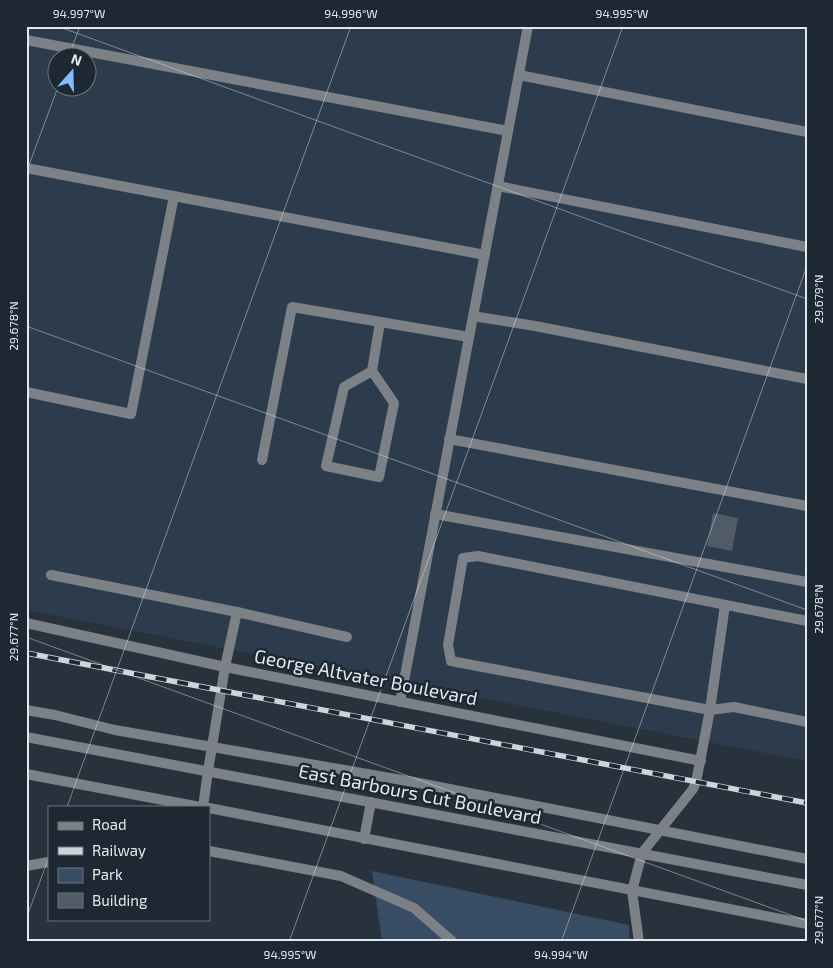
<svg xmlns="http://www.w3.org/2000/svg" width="833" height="968" font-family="'Exo 2',sans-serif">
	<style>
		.built { fill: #2d3c4c; fill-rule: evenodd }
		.green { fill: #384d63 }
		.building { fill: #505b67 }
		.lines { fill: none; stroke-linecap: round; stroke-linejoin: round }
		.service { stroke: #7c8187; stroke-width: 10 }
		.minor { stroke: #7c8187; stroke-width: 10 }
		.tertiary { stroke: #7c8187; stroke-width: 10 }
		.rail-casing { stroke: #ced4db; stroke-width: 5.5 }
		.rail { stroke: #1e2832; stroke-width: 4; stroke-dasharray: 11; stroke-linecap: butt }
		.ticks { fill: none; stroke: #e2e8ef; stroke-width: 1; stroke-opacity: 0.45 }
		.labels { text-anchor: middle; stroke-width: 5; stroke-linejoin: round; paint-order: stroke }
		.street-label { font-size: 19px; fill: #e2e8ef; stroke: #1e2832 }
		.neatline { fill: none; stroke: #e2e8ef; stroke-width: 2 }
		.ticks-label { font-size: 12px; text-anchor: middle; fill: #e2e8ef }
	</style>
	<rect width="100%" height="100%" fill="#28323c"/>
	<!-- built -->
	<path class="built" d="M26,26H807V761L26,610ZM58,58H88V88H58Z"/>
	<!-- green -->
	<polygon class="green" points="372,871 629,925 630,942 382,942"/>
	<!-- building -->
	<polygon class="building" points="713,513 738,518 732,551 707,546"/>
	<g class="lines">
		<!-- service -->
		<g class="service">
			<polyline points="26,40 508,131"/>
			<polyline points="519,75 807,132"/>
			<polyline points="26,168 485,255"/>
			<polyline points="498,186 807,247"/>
			<polyline points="473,316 535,326 807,379"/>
			<polyline points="372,371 394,403 379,477 326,466 344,387 372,371 380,322"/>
			<polyline points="26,392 131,414 174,196"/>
			<polyline points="449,439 807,506"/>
			<polyline points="262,460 292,307 469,337"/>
			<polyline points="435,514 807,582"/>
			<polyline points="51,575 237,612 225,667 208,771"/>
			<polyline points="237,612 347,637"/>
			<polyline points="807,621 478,556 463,558 448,645 451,661 710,710 734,707 807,722"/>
			<polyline points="26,623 225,667 701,761"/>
			<polyline points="400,702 528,26"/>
			<polyline points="26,710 55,715 115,730 419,783 807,859"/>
			<polyline points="209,851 341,876 414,908 453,942"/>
			<polyline points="642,853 693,789 696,782 710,710 725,605"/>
			<polyline points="26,866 49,862"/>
		</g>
		<!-- minor -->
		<polyline class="minor" points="639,942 632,891 642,853"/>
		<!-- tertiary -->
		<g class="tertiary">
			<polyline points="26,737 807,885"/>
			<polyline points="26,774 200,807"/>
			<polyline points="203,807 208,771"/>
			<polyline points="209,808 807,924"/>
			<polyline points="364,839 371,802"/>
		</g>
		<!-- rail casing -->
		<g class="rail-casing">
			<polyline id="rail" points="26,653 807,803"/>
		</g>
		<!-- rail -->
		<use href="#rail" class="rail"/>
	</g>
	<!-- ticks -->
	<path class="ticks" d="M57,26L807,299M68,58L80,26M26,173L58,87M26,326L807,610M26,637L807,921M67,807L351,26M26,919L49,857M289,942L623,26M561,942L807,266"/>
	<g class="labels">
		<!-- street labels -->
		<g class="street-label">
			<text transform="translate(366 677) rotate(11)" y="7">George Altvater Boulevard</text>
			<text transform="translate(420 794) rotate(11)" y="7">East Barbours Cut Boulevard</text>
		</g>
	</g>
	<!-- border -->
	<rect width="833" height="968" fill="none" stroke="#1e2832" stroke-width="55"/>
	<!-- legend -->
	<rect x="48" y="806" width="162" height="115" fill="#1e2832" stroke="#6c757e"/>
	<rect x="58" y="822" width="25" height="8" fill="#7c8187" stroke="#6c757e"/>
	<text x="92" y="830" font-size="15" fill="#e2e8ef">Road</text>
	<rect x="58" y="847" width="25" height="8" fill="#ced4db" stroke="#6c757e"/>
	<text x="92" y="856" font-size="15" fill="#e2e8ef">Railway</text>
	<rect x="58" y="868" width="25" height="15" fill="#384d63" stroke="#6c757e"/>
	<text x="92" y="880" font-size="15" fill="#e2e8ef">Park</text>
	<rect x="58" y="893" width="25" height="15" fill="#505b67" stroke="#6c757e"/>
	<text x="92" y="906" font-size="15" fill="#e2e8ef">Building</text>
	<!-- north arrow -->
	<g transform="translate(72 72) rotate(20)"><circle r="24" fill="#1e2832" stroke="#6c757e"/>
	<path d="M0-4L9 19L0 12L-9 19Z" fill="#80bdfa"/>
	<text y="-8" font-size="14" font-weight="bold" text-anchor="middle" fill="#e2e8ef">N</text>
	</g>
	<rect x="28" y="28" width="778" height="912" class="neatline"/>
	<g class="ticks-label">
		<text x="79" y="18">94.997°W</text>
		<text x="351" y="18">94.996°W</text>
		<text x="622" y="18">94.995°W</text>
		<text transform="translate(819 299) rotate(-90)" y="4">29.679°N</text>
		<text transform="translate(14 326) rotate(-90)" y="4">29.678°N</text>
		<text transform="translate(819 609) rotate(-90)" y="4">29.678°N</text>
		<text transform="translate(14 637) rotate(-90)" y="4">29.677°N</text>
		<text transform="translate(819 920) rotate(-90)" y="4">29.677°N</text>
		<text x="290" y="959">94.995°W</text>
		<text x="561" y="959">94.994°W</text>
	</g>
</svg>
